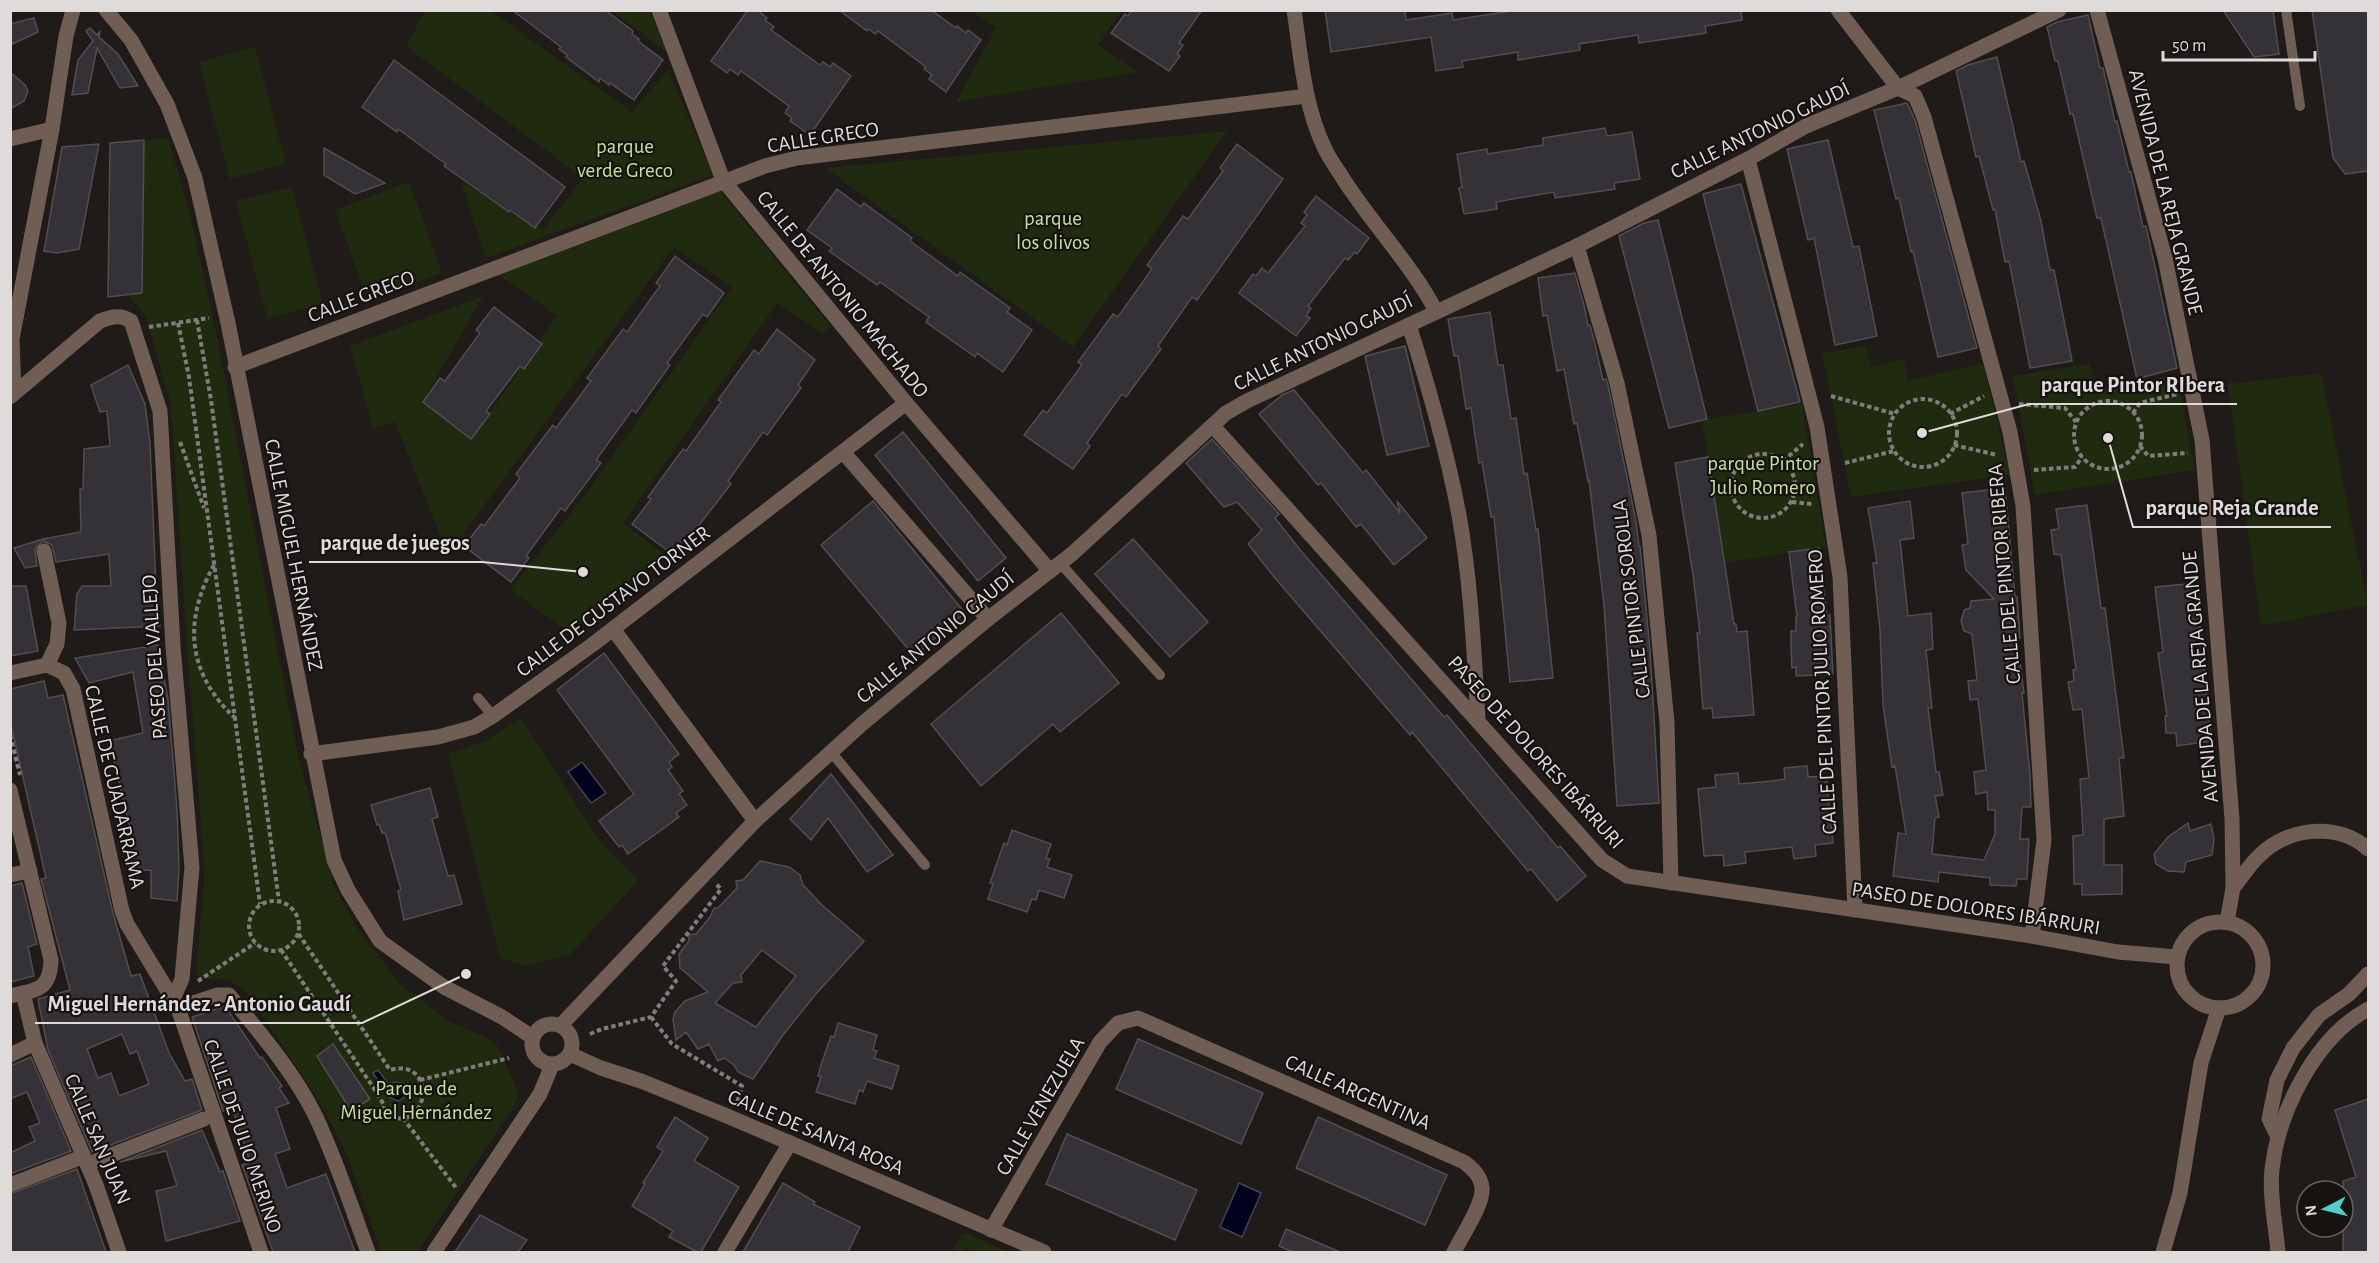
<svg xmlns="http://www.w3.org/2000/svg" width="2379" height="1263" font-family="'Alegreya Sans',sans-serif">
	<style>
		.green { fill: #202a0f }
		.water { fill: #00021d; stroke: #434356; stroke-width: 1.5 }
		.building { fill: #343236; stroke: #514e52; stroke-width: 1.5; fill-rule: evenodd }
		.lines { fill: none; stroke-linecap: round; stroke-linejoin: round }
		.path { stroke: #817d7c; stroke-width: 4; stroke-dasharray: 4.5 3; stroke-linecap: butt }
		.service { stroke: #705d53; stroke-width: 10 }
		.pedestrian { stroke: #705d53; stroke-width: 15 }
		.minor { stroke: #705d53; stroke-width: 15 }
		.tertiary { stroke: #705d53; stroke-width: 15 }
		.labels { text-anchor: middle; stroke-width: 4.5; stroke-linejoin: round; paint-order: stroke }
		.street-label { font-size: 21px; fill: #dedbda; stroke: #151210 }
		.park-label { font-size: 21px; fill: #c5e099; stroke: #151210 }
		.leader { fill: none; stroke: #dedbda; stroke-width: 2 }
		.callout-dot { fill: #dedbda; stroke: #151210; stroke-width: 2 }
		.callout-label { font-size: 22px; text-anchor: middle; font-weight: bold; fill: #dedbda; stroke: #151210; stroke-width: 4.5; stroke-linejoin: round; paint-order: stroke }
	</style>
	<rect width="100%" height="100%" fill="#1f1b19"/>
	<!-- green -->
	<g class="green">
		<polygon points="425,11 491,11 632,112 668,70 713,175 486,258 461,181 543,230 583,178 406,46"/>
		<polygon points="612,11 650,11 666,51"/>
		<polygon points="1046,11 1050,13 1052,10 1122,11 1098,45 1138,72 956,102 996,28 972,11"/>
		<polygon points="255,47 286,164 230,179 199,62"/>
		<polygon points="1227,131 1073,347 825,168"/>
		<path d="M168,138L188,206L213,317L298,756L334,886L358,929L401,985L450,1022L484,1036L497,1045L519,1094L515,1104L417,1252H381L349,1160L334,1128L314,1093L246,991L228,979H202L198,977L196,972L204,883L203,848L187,647L172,421L170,401L146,317C142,309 132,303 130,295L142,293L144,140Z"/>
		<polygon points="409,182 442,273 368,300 335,210"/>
		<polygon points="292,187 323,304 267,318 236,201"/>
		<polygon points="719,190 831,327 822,333 777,303 623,523 664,554 570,633 510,590 585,495 732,287 674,247 448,555 395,422 373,428 350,346 483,296 423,402 471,439 557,316 499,275"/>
		<polygon points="1866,346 1871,367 1905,358 1907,381 1983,363 2010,475 1851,497 1822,353"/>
		<polygon points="2089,364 2097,389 2177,375 2195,470 2035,495 2013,376"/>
		<polygon points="2321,373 2368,605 2261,626 2228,384"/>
		<polygon points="1802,404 1826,547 1725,563 1702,420"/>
		<polygon points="521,718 600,842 638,881 571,954 527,966 500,958 448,754 483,742"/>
		<polygon points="965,1233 1009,1252 975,1252 966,1248 963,1252 952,1252 961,1236"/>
	</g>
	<!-- water -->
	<g class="water">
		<polygon points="582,762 606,793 591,803 568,772"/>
		<polygon points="378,1070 389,1085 394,1082 402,1083 406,1091 404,1097 398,1101 389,1097 373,1073"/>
		<polygon points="1239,1183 1261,1193 1242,1237 1220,1227"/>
	</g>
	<!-- building -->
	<g class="building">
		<polygon points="512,10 605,10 633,31 632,34 639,39 638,41 663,60 634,100 610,83 609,85 600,78 599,82 566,57 567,55 559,49 561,47"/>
		<polygon points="748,10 757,10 767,18 765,20 774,27 771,30 820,65 823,62 830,67 833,63 851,76 810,135 790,121 792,118 785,113 789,106 741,71 738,75 730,69 727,73 711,61"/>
		<polygon points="839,10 931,10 956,28 957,26 966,33 968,30 981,40 946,92 929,79 932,75 924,69 926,67 878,31 875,34 869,29 867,31"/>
		<polygon points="1132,10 1202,10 1179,43 1183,45 1177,54 1180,56 1169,71 1111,33 1125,14 1128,16"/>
		<polygon points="1325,10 1405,10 1406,20 1452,13 1453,20 1518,10 1741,10 1742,20 1705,26 1706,33 1639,43 1638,35 1579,44 1580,50 1518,60 1518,52 1462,61 1463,67 1436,71 1431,37 1331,52"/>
		<polygon points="2223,10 2273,10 2279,54 2254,57"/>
		<polygon points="2312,10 2368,10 2368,171 2345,174 2333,158"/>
		<polygon points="2088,15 2100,68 2103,68 2115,122 2117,121 2129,172 2131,172 2143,227 2146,226 2177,368 2137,379 2101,218 2097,218 2073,114 2070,114 2058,61 2055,61 2047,27 2057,22"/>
		<polygon points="34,18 38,32 10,45 10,24"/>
		<polygon points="90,28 97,35 100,31 99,37 118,54 138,86 120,88 97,48 88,93 72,95 78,60 93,41 86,31"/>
		<polygon points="1997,57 2021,162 2024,161 2041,221 2050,270 2054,270 2072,361 2030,368 2009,261 2005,262 1995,209 1993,210 1979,156 1976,157 1956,71 1968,65"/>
		<polygon points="394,60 565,187 535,228 510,210 509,212 444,166 446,164 398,129 397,132 362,107"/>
		<polygon points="10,72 25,85 28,91 24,101 10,109"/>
		<polygon points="1907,103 1915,120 1977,348 1938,357 1913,251 1911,252 1899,198 1896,199 1874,110"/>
		<polygon points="1605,128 1607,136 1632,132 1640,179 1614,183 1615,189 1555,198 1554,192 1496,202 1497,209 1464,214 1459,188 1462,187 1457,154 1487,149 1488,154 1543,145 1543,138"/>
		<polygon points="144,140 142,293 108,297 110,143"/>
		<polygon points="1828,140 1853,247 1859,246 1877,336 1835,345 1814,238 1808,240 1787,149"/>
		<polygon points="99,144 79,249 57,253 44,251 62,147"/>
		<polygon points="1237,144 1283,179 1197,300 1192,297 1158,346 1161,349 1126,397 1122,394 1087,443 1090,446 1073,469 1024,435 1043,410 1047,413 1082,365 1078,362 1113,314 1118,317 1152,269 1147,265 1183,216 1188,219 1223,171 1220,168"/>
		<polygon points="324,148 385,183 355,194 324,175"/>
		<polygon points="1741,184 1800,402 1758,411 1703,194"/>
		<polygon points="837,189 861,207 864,203 912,238 910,241 958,276 960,272 1010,308 1007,312 1032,330 1003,372 977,353 975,357 926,322 929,317 880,282 877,285 829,251 832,248 807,230"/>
		<polygon points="1316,196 1369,238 1357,254 1355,252 1348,260 1345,258 1308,306 1311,308 1306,316 1310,318 1296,336 1239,293 1253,274 1256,276 1262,268 1268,273 1305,226 1301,223 1307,215 1304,212"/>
		<polygon points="1658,220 1707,419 1669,428 1619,236 1644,223"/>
		<polygon points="675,256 724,293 707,317 703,314 667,363 670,365 636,413 632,410 596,460 601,463 565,511 561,508 526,556 529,558 511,582 464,546 481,524 484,526 520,478 516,474 553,425 556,428 591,381 587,378 623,329 627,332 660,286 656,283"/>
		<polygon points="1575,273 1585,309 1588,326 1590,325 1595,344 1603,380 1606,379 1608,385 1636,521 1639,546 1640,546 1650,650 1659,803 1617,806 1604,605 1589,480 1588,481 1577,423 1574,424 1564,369 1557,371 1547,315 1543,316 1538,278"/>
		<polygon points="494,307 542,344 524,369 520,366 486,411 490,414 471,439 423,402 440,378 445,381 480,333 476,330"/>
		<polygon points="1490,312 1498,365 1503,365 1511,419 1516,418 1524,474 1527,473 1536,530 1538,529 1553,678 1510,682 1494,517 1491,517 1482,462 1479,463 1471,408 1466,409 1458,356 1454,356 1448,319"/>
		<polygon points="777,329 815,360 798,385 801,388 767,435 763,432 728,481 731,484 675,556 632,524 651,499 648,497 683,449 686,451 721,402 718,400 754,350 759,354"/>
		<polygon points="1405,346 1429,446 1387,455 1365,356"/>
		<polygon points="128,365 145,404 150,443 156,590 160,626 74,630 77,594 82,586 111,586 109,554 56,562 52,545 43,541 35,549 37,566 25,568 14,548 43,539 81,532 80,489 83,489 84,449 110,446 107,411 100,412 91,385"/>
		<polygon points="1294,390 1363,473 1366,470 1400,513 1397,501 1427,538 1394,565 1361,524 1356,527 1321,483 1318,485 1259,414 1282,395"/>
		<polygon points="903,432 1006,558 978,581 875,455"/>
		<polygon points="1212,439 1279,514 1275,518 1301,551 1444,717 1447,715 1558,848 1560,846 1586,876 1557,901 1531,869 1528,871 1412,732 1410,735 1275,578 1248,544 1262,530 1237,502 1224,507 1186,463"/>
		<polygon points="1708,457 1734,624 1736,624 1737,632 1747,631 1754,715 1713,718 1712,708 1703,709 1697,633 1700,633 1693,575 1675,463"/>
		<polygon points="2005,488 2015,597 2017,597 2020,638 2017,638 2024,693 2022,693 2030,775 2031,807 2022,807 2020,839 2029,839 2027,879 2017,879 2016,886 1990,885 1990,878 1939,872 1938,882 1893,876 1898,833 1906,834 1895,766 1892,767 1883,705 1880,630 1873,563 1877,563 1868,508 1910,501 1914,538 1900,540 1908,616 1931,613 1933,649 1926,650 1932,708 1928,708 1936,772 1939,772 1943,795 1935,796 1939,817 1935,818 1932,854 1984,860 1995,834 1995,810 1988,810 1987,792 1976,794 1974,772 1986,770 1978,699 1970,700 1968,681 1977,680 1972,634 1964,631 1961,621 1964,610 1970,608 1971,601 1994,599 1966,570 1962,545 1968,544 1962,493"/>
		<polygon points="873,501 965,613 914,656 821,545"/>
		<polygon points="2087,505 2101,608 2105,608 2124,758 2119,758 2124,816 2104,819 2104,865 2122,865 2122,894 2082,895 2082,884 2074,884 2073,836 2083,835 2080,779 2089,778 2082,709 2073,710 2068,682 2074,681 2073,670 2076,670 2061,555 2054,554 2051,530 2059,529 2056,509"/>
		<polygon points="1133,539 1208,622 1170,657 1095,574"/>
		<polygon points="1819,548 1827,616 1830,615 1833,674 1796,676 1796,667 1792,668 1791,650 1791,631 1796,631 1796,617 1797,617 1789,552"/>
		<polygon points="2196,583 2211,741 2177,746 2176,733 2166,733 2165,716 2167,716 2158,653 2163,652 2155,587"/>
		<polygon points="10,586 26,586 38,651 10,656"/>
		<polygon points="1061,613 1119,683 1060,732 1053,724 981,786 931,724"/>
		<polygon points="158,645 168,699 177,809 179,867 177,901 151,898 151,870 131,871 130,828 109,741 143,733 133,672 89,683 75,658"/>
		<polygon points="604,653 679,754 669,762 672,767 668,770 683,791 679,794 687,805 676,813 679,817 628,854 622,845 619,847 599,821 634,794 557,690"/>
		<path d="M44,681L48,698L63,695L113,913L131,976L140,974L169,1053L185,1081L192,1079L202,1110L92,1152L48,1050L38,999L70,990L41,879L46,878L10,721V689ZM122,1034L130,1054L137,1051L149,1084L119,1096L111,1073L98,1078L87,1049Z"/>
		<polygon points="1807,766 1808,777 1826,776 1833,843 1815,845 1816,856 1794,859 1792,847 1745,852 1746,863 1724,866 1723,855 1704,856 1698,789 1716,787 1715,775 1738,773 1739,784 1772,781 1785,779 1784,768"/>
		<polygon points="831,774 893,855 867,872 828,818 811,840 790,819"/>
		<polygon points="430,788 438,817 432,819 448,876 454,875 462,904 404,920 398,891 401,890 385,832 382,833 379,824 377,825 371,805"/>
		<polygon points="2188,823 2190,831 2211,824 2214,839 2212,855 2186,862 2184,872 2168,871 2156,864 2154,854 2168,837"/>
		<polygon points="1012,830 1051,844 1046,858 1050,859 1047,867 1072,875 1064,898 1039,890 1036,900 1032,899 1027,912 988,899 993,884 990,883 1004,843 1007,845"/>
		<path d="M760,861L789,867L800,875L803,885L821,904L864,941L815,995L783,1035L753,1079L738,1072L734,1065L724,1058L718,1061L709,1044L698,1049L686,1032L676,1040L673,1019L675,1012L685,1001L708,992L680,968L679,954L689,941V935L696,934L710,917L714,908H718L737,888L736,881L743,880ZM762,950L796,976L756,1027L715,1003L733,983L742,982L741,975Z"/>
		<polygon points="22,883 37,944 28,947 34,976 10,982 10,886"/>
		<polygon points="225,1006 260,1058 262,1057 274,1075 282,1086 279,1088 289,1103 276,1108 290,1149 275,1154 287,1188 326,1174 355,1252 273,1252 242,1165 250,1162 232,1107 223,1111 192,1017"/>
		<polygon points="838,1023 877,1035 873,1050 877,1051 874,1058 899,1066 892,1089 867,1081 863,1092 859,1090 855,1104 816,1092 821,1077 818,1076 821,1065 831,1036 834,1037"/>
		<polygon points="1138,1039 1263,1093 1241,1144 1116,1089"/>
		<polygon points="333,1044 370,1099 351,1111 317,1056"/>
		<polygon points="31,1057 71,1151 10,1174 10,1153 35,1141 29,1127 40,1123 27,1092 10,1099 10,1066"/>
		<polygon points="2368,1099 2368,1252 2343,1252 2343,1181 2356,1177 2335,1110"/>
		<polygon points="675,1117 708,1138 694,1161 739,1187 701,1252 697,1252 669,1237 673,1231 632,1206 645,1184 643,1183 663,1151 657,1147"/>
		<polygon points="1318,1117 1447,1175 1425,1225 1296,1168"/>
		<polygon points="202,1130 220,1172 223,1171 240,1221 166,1241 156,1191 177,1186 166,1151 120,1162"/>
		<polygon points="1067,1134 1197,1190 1175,1240 1046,1184"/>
		<polygon points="77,1169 106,1252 10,1252 10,1194"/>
		<polygon points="783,1183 815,1202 813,1204 860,1227 848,1252 743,1252"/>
		<polygon points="480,1215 527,1240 518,1252 455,1252"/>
		<polygon points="1286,1229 1340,1252 1293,1252 1279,1246"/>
	</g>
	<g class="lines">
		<!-- path -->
		<g class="path">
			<polyline points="197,320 211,400 279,901"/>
			<polyline points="178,323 189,377 260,904"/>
			<polyline points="149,327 209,318"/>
			<polyline points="1831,396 1895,414"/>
			<circle cx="1923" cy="433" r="34"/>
			<circle cx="2108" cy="435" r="34"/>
			<polyline points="2019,404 2065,408 2076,422"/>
			<polyline points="2133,413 2140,403 2177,394"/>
			<polyline points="1950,414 1984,396"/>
			<polyline points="180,442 204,508"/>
			<polyline points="1954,445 1997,455"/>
			<polyline points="2140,446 2148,456 2188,453"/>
			<circle cx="1763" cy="486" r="32"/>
			<polyline points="1783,461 1803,444"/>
			<polyline points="1845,463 1894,451"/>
			<polyline points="2034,470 2075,467 2082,457"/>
			<polyline points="1792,502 1812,504"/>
			<path d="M214,565C183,621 187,673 235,718"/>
			<polyline points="10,735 20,775"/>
			<circle cx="274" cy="926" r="25"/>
			<path d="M281,950L373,1087L384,1105L383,1113C430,1140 439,1056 390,1070L298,933"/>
			<polyline points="198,981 255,943"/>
			<polyline points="651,1017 672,1044 742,1086 737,1103"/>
			<polyline points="590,1034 602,1029 651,1017 676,981 663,966 721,889 716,884"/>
			<polyline points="420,1080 509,1058"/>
			<polyline points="403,1118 457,1189"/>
		</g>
		<!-- service -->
		<g class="service">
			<polyline points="2286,10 2300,106"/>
			<polyline points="1060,563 1160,675"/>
			<polyline points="478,698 493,716"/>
			<polyline points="831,752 925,865"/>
		</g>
		<!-- pedestrian -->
		<polyline class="pedestrian" points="96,1161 204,1119"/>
		<!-- minor -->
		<g class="minor">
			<polyline points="106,10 131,40 167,104 195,178 228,323 334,860 348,890 380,941 444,987 502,1017 532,1037"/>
			<polyline points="659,10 723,180 906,403 1050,571"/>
			<path d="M1294,10C1301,57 1304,106 1325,149C1330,160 1338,170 1344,180C1373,225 1411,264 1436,311"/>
			<polyline points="1838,10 1898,88 1915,96 1924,117 2010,432 2023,506 2044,840 2032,936"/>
			<polyline points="2097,10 2165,258 2202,440 2232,819 2233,888 2227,922"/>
			<polyline points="10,139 52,129"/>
			<polyline points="1748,159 1817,427 1840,577 1855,910"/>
			<polyline points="1577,246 1617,383 1649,535 1667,723 1671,883"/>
			<path d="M1409,325C1429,388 1447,451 1459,515C1471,582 1474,652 1478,720"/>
			<polyline points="235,367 765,166 797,158 1307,96"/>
			<polyline points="14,393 12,339 52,129 66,36 73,10"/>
			<path d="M10,397L100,321C112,317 119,314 131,321L160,411L173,646L192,867L182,979L173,999"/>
			<polyline points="1213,426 1602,860 1627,876 2032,936 2118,952 2177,957"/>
			<polyline points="843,452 988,619"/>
			<polyline points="44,551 59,623 57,644 47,665 64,673 73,689 122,911 127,924 178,1008 261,1252"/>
			<polyline points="613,629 755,821"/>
			<polyline points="10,673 47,665"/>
			<polyline points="311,754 438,737 474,727 493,716 592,645 906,403"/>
			<path d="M10,790L51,960C50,991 36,990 10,996"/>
			<polyline points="10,875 30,871"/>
			<circle cx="2220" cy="965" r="43"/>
			<polyline points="23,993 35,1043 96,1185 119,1252"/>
			<path d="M178,1008L217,995H229C260,1033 293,1071 315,1115C336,1159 351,1206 368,1252"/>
			<circle cx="552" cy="1044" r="20"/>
			<polyline points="561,1025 755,821 862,724 988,619 1072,554 1226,413 1247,401 1577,246 1748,159 1806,126 1898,88 2059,10"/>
			<polyline points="570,1054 601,1068 641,1081 727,1116 1044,1252"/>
			<polyline points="10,1055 35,1043"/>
			<polyline points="10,1185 82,1157"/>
			<path d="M991,1230L1100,1042L1118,1023L1138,1018L1464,1162C1473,1169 1481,1176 1482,1188C1484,1204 1461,1237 1454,1252"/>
			<polyline points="434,1252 540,1094 552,1065"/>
			<polyline points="725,1252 790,1143"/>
			<polyline points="2163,1252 2180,1193 2201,1063 2219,1008"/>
		</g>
		<!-- tertiary -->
		<g class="tertiary">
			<path d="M2233,888C2242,877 2250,864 2260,855C2289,827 2339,822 2368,849"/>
			<polyline points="2277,1135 2269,1119 2277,1080 2293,1048 2319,1015 2349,994 2368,974"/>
			<path d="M2278,1252C2276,1227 2269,1195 2272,1170C2278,1112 2315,1038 2368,1009"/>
		</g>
	</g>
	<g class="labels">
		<!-- street labels -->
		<g class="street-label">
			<text transform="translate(1760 130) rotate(-26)" y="7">CALLE ANTONIO GAUDÍ</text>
			<text transform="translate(823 137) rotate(-9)" y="7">CALLE GRECO</text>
			<text transform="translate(2166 192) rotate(76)" y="7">AVENIDA DE LA REJA GRANDE</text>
			<text transform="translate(843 294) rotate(51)" y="7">CALLE DE ANTONIO MACHADO</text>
			<text transform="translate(361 296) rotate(-21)" y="7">CALLE GRECO</text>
			<text transform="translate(1323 342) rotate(-26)" y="7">CALLE ANTONIO GAUDÍ</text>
			<text transform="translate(294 555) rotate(79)" y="7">CALLE MIGUEL HERNÁNDEZ</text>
			<text transform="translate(2004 574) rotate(-95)" y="7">CALLE DEL PINTOR RIBERA</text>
			<text transform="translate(1631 599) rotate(-97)" y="7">CALLE PINTOR SOROLLA</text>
			<text transform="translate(613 601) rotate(-37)" y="7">CALLE DE GUSTAVO TORNER</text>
			<text transform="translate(935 637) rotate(-39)" y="7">CALLE ANTONIO GAUDÍ</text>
			<text transform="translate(154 657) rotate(-94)" y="7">PASEO DEL VALLEJO</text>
			<text transform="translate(2200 677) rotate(-95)" y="7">AVENIDA DE LA REJA GRANDE</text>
			<text transform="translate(1822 692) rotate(-93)" y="7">CALLE DEL PINTOR JULIO ROMERO</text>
			<text transform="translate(1536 752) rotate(48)" y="7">PASEO DE DOLORES IBÁRRURI</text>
			<text transform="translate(115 787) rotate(77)" y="7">CALLE DE GUADARRAMA</text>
			<text transform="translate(1976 908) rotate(9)" y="7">PASEO DE DOLORES IBÁRRURI</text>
			<text transform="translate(1358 1092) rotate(24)" y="7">CALLE ARGENTINA</text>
			<text transform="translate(1040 1106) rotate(-60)" y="7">CALLE VENEZUELA</text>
			<text transform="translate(816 1132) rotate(23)" y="7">CALLE DE SANTA ROSA</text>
			<text transform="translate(243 1136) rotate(71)" y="7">CALLE DE JULIO MERINO</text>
			<text transform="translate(98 1139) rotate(67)" y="7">CALLE SAN JUAN</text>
		</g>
		<!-- park labels -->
		<g class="park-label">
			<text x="625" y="153">parque<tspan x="625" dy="24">verde Greco</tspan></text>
			<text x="1053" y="225">parque<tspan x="1053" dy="24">los olivos</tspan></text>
			<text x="1763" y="470">parque Pintor<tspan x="1763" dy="24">Julio Romero</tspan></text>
			<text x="416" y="1095">Parque de<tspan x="416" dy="24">Miguel Hernández</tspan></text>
		</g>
	</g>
	<!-- callouts -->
	<path class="leader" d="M1922 433L2029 404H2237M2108 438L2133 527H2331M583 572L482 562H309M466 974L362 1023H35"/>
	<g class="callout-dot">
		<circle cx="1922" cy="433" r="6"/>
		<circle cx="2108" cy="438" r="6"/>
		<circle cx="583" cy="572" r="6"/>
		<circle cx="466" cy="974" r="6"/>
	</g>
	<g class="callout-label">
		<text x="2133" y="392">parque Pintor RIbera</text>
		<text x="2232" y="515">parque Reja Grande</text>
		<text x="395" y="550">parque de juegos</text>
		<text x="199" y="1011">Miguel Hernández - Antonio Gaudí</text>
	</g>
	<!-- border -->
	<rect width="2379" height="1263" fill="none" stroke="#dedbda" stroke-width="24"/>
	<!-- north arrow -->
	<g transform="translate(2325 1209) rotate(263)"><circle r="28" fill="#151210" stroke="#656261" stroke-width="1.5"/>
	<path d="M0-4.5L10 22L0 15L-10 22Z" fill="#54cdc8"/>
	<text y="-9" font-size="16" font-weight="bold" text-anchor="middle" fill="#dedbda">N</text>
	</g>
	<!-- scale -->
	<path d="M2163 51v9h152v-9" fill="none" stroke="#dedbda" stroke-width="3"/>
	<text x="2172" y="51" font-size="18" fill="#dedbda" stroke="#151210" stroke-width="4.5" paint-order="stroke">50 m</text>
</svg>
